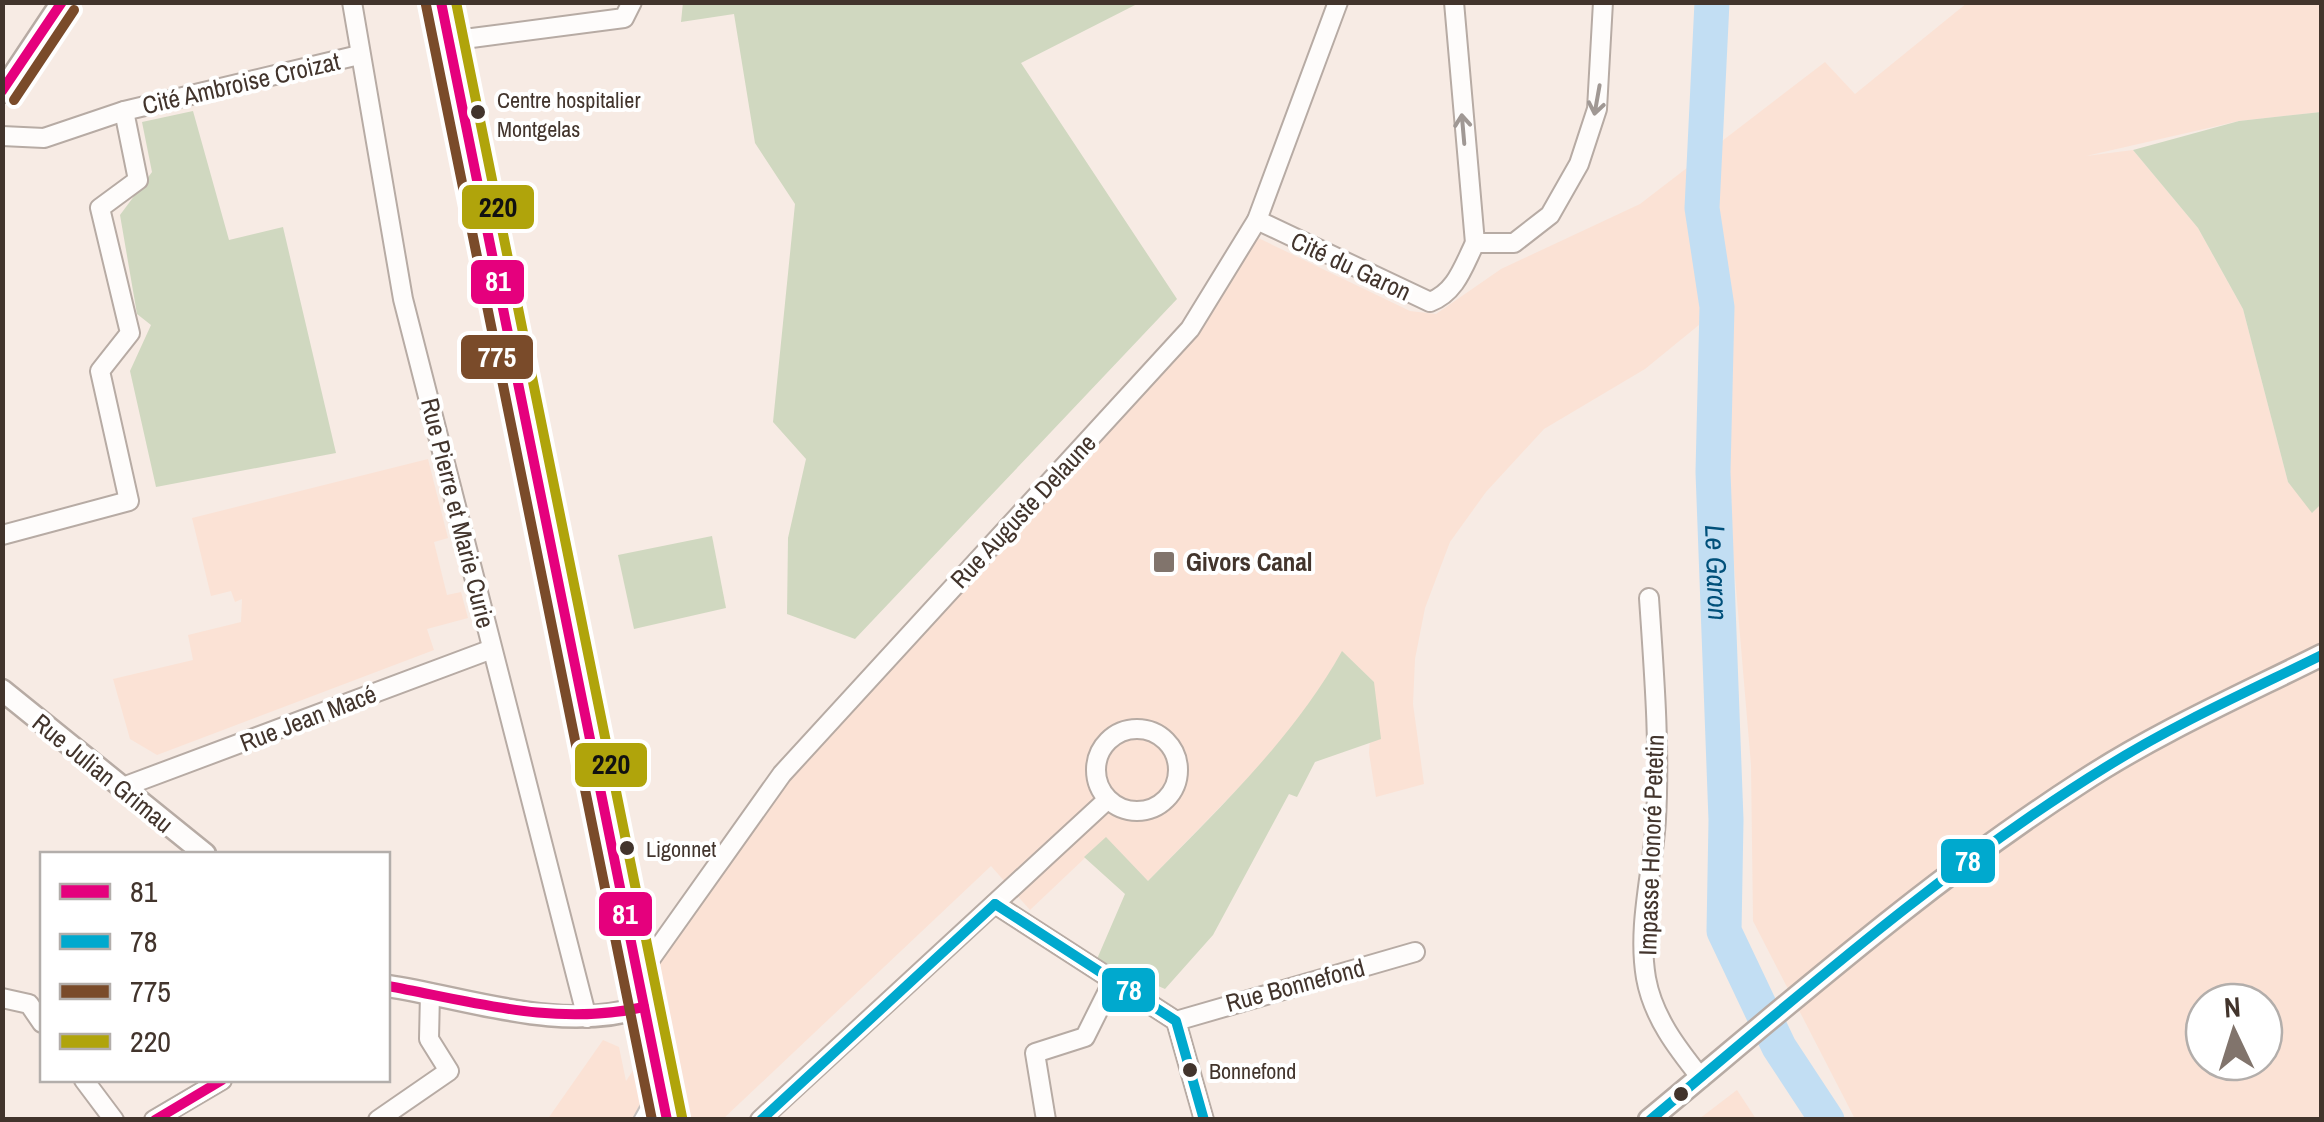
<svg xmlns="http://www.w3.org/2000/svg" width="2324" height="1122" font-family="'Archivo Narrow',sans-serif">
	<style>
		.built { fill: #fbe2d5; fill-rule: evenodd }
		.green { fill: #d0d8c0 }
		.lines { fill: none; stroke-linecap: round; stroke-linejoin: round }
		.river { stroke: #c2def3; stroke-width: 35 }
		.minor-casing { stroke: #b7aba4; stroke-width: 22 }
		.tertiary-casing { stroke: #b7aba4; stroke-width: 25 }
		.primary-casing { stroke: #cfc7c3; stroke-width: 30 }
		.minor { stroke: #fefcfb; stroke-width: 18 }
		.tertiary { stroke: #fefcfb; stroke-width: 20 }
		.primary { stroke: #f6ebec; stroke-width: 25 }
		.rail-casing { stroke: #c7c2c0; stroke-width: 10 }
		.rail { stroke: #fff; stroke-width: 6; stroke-dasharray: 19; stroke-linecap: butt }
		.bus-1-casing { stroke: #fff; stroke-width: 18 }
		.bus-2-casing { stroke: #fff; stroke-width: 18 }
		.bus-3-casing { stroke: #fff; stroke-width: 18 }
		.bus-4-casing { stroke: #fff; stroke-width: 18 }
		.bus-1 { stroke: #e5007d; stroke-width: 10 }
		.bus-2 { stroke: #00a9ce; stroke-width: 10 }
		.bus-3 { stroke: #7a4b2a; stroke-width: 10 }
		.bus-4 { stroke: #b0a40b; stroke-width: 10 }
		.oneway { stroke: #a09894 }
		.bus-dot { fill: #42342c; stroke: #fff; stroke-width: 4 }
		.poi-dot { fill: #81746c; stroke: #fff; stroke-width: 4 }
		.labels { text-anchor: middle; stroke-width: 8; stroke-linejoin: round; paint-order: stroke }
		.bus-label { font-size: 22px; fill: #42342c; stroke: #fff; text-anchor: start }
		.street-label { font-size: 25px; fill: #42342c; stroke: #fff }
		.poi-label { font-size: 25px; font-weight: bold; fill: #42342c; stroke: #fff; text-anchor: start }
		.water-label { font-size: 28px; font-style: italic; fill: #01507a; stroke: #fff }
		.line-badge { stroke: #fff; stroke-width: 4 }
		.badge-label { font-size: 28px; text-anchor: middle; font-weight: bold; fill: #fff }
		.pale-badge-label { font-size: 28px; text-anchor: middle; font-weight: bold; fill: #111 }
	</style>
	<rect width="100%" height="100%" fill="#f7ebe4"/>
	<!-- built -->
	<g class="built">
		<path d="M1967,3H2321V112L2239,121L2086,156L2133,150L2198,228L2243,309L2288,482L2313,512L2321,503V1119H1855L1753,921L1751,765L1731,529L1721,307L1645,369L1544,429L1486,492L1450,542L1425,608L1415,659L1413,704L1424,784L1376,797L1369,753L1374,682L1342,652L1312,705L1255,771L1148,881L1106,838L1030,910L991,866L723,1119L547,1120L603,1040L619,1047L626,1081L656,1036L645,972L783,775L1167,355L1252,235L1410,311L1436,314L1501,269L1640,204L1825,62L1855,94ZM2204,1002H2264V1062H2204Z"/>
		<polygon points="428,459 448,538 434,542 447,595 461,592 468,618 427,629 434,650 157,755 130,739 113,679 193,660 188,635 241,622 242,599 235,602 231,591 211,596 192,518"/>
		<polygon points="1737,1090 1756,1119 1699,1119"/>
	</g>
	<!-- green -->
	<g class="green">
		<polygon points="683,2 1139,3 1021,63 1177,299 855,639 787,614 788,538 806,459 773,422 795,204 755,143 734,14 681,22"/>
		<polygon points="193,111 229,240 283,227 336,453 156,487 130,371 151,325 137,314 120,215 152,172 142,122"/>
		<polygon points="2321,112 2322,503 2312,513 2288,482 2243,309 2198,228 2133,150 2239,121"/>
		<polygon points="712,536 726,608 634,629 618,555"/>
		<path d="M1342,651L1374,682L1381,739L1315,762L1297,797L1289,794L1213,935L1165,989L1097,959L1125,894L1084,857L1106,837L1148,881C1219,808 1292,740 1342,651Z"/>
	</g>
	<g class="lines">
		<!-- river -->
		<path class="river" id="s1" d="M1712,2L1702,208L1717,307L1713,472L1726,820L1724,931L1779,1047L1827,1120"/>
		<!-- minor casing -->
		<g class="minor-casing">
			<g id="minor">
				<polyline points="352,2 403,299 587,1018"/>
				<polyline points="1454,2 1475,243 1514,243 1550,215 1579,164 1597,109 1603,2"/>
				<polyline points="449,41 624,18 632,2"/>
				<polyline points="2,136 44,138 124,111"/>
				<path d="M1257,220L1430,302C1456,292 1463,267 1475,243"/>
				<polyline points="2,535 129,501 100,371 130,333 100,208 138,180 124,111 359,55"/>
				<path d="M1649,598C1654,672 1660,746 1656,819C1653,872 1637,925 1646,978C1653,1017 1677,1048 1701,1078"/>
				<circle cx="1137" cy="770" r="41"/>
				<polyline points="123,787 492,649"/>
				<polyline points="995,904 1176,1021 1204,1120"/>
				<polyline points="637,978 782,774 1190,329 1257,220 1338,2"/>
				<polyline points="2,998 29,1004 42,1023"/>
				<polyline points="1176,1021 1415,952"/>
				<polyline points="84,1080 114,1120"/>
				<polyline points="154,1120 222,1080"/>
				<polyline points="378,1120 449,1071 429,1039 430,993"/>
				<polyline points="760,1120 1107,800"/>
				<polyline points="1046,1120 1035,1053 1085,1037 1114,979"/>
			</g>
		</g>
		<!-- tertiary casing -->
		<g class="tertiary-casing">
			<g id="tertiary">
				<polyline points="2,92 62,2"/>
				<polyline points="2,690 205,854"/>
				<path d="M388,986C472,999 560,1033 644,1007"/>
				<path d="M1649,1120C1789,1004 1928,881 2080,783C2156,733 2240,696 2322,655"/>
			</g>
		</g>
		<!-- primary casing -->
		<g class="primary-casing">
			<polyline id="primary" points="441,2 667,1120"/>
		</g>
		<!-- minor -->
		<use href="#minor" class="minor"/>
		<!-- tertiary -->
		<use href="#tertiary" class="tertiary"/>
		<!-- primary -->
		<use href="#primary" class="primary"/>
		<!-- rail casing -->
		<g class="rail-casing">
			<polyline id="rail" points="637,1120 648,1100"/>
		</g>
		<!-- rail -->
		<use href="#rail" class="rail"/>
		<!-- bus-1 casing -->
		<g class="bus-1-casing">
			<g id="bus-1">
				<polyline points="441,2 667,1120"/>
				<polyline points="2,91 62,2"/>
				<path d="M388,986C474,1002 556,1027 644,1007"/>
				<polyline points="155,1120 222,1080"/>
			</g>
		</g>
		<!-- bus-2 casing -->
		<g class="bus-2-casing">
			<g id="bus-2">
				<polyline points="995,904 1176,1021 1204,1120"/>
				<polyline points="761,1120 995,904"/>
				<path d="M1650,1120C1797,997 1942,868 2106,767C2175,724 2249,691 2322,655"/>
			</g>
		</g>
		<!-- bus-3 casing -->
		<g class="bus-3-casing">
			<g id="bus-3">
				<polyline points="426,5 652,1120"/>
				<polyline points="14,100 74,10"/>
			</g>
		</g>
		<!-- bus-4 casing -->
		<g class="bus-4-casing">
			<polyline id="bus-4" points="456,2 682,1117"/>
		</g>
		<!-- bus-1 -->
		<use href="#bus-1" class="bus-1"/>
		<!-- bus-2 -->
		<use href="#bus-2" class="bus-2"/>
		<!-- bus-3 -->
		<use href="#bus-3" class="bus-3"/>
		<!-- bus-4 -->
		<use href="#bus-4" class="bus-4"/>
	</g>
	<!-- one-way arrows -->
	<defs><path id="oneway-shaft" d="M-6 0H5M1.5-3L5.5 0L1.5 3" fill="none" stroke-width="1.6" stroke-linecap="round" stroke-linejoin="round" transform="scale(2.5)"/></defs>
	<g class="oneway">
		<use href="#oneway-shaft" transform="translate(1597 100) rotate(100)"/>
		<use href="#oneway-shaft" transform="translate(1463 129) rotate(-95)"/>
	</g>
	<!-- markers -->
	<g class="bus-dot">
		<circle cx="478" cy="112" r="9"/>
		<circle cx="627" cy="848" r="9"/>
		<circle cx="1190" cy="1070" r="9"/>
		<circle cx="1681" cy="1094" r="9"/>
	</g>
	<rect class="poi-dot" x="1152" y="550" width="24" height="24" rx="5"/>
	<g class="labels">
		<!-- bus labels -->
		<g class="bus-label">
			<text x="497" y="108">Centre hospitalier<tspan x="497" dy="29">Montgelas</tspan></text>
			<text x="646" y="857">Ligonnet</text>
			<text x="1209" y="1079">Bonnefond</text>
		</g>
		<!-- street labels -->
		<g class="street-label">
			<text transform="translate(241 83) rotate(-13)" y="9">Cité Ambroise Croizat</text>
			<text transform="translate(1351 266) rotate(25)" y="9">Cité du Garon</text>
			<text transform="translate(1023 511) rotate(-47)" y="9">Rue Auguste Delaune</text>
			<text transform="translate(458 513) rotate(76)" y="9">Rue Pierre et Marie Curie</text>
			<text transform="translate(308 718) rotate(-21)" y="9">Rue Jean Macé</text>
			<text transform="translate(103 773) rotate(39)" y="9">Rue Julian Grimau</text>
			<text transform="translate(1651 845) rotate(-88)" y="9">Impasse Honoré Petetin</text>
			<text transform="translate(1295 985) rotate(-15)" y="9">Rue Bonnefond</text>
		</g>
		<!-- poi labels -->
		<g class="poi-label">
			<text x="1186" y="571">Givors Canal</text>
		</g>
		<!-- water labels -->
		<g class="water-label">
			<text dy="10" stroke="none"><textPath href="#s1" startOffset="572">Le Garon</textPath></text>
		</g>
	</g>
	<g class="line-badge">
		<rect x="460" y="183" width="76" height="48" rx="10" fill="#b0a40b"/>
		<rect x="469" y="258" width="57" height="48" rx="10" fill="#e5007d"/>
		<rect x="459" y="333" width="76" height="48" rx="10" fill="#7a4b2a"/>
		<rect x="573" y="741" width="76" height="48" rx="10" fill="#b0a40b"/>
		<rect x="1939" y="837" width="58" height="48" rx="10" fill="#00a9ce"/>
		<rect x="597" y="890" width="57" height="48" rx="10" fill="#e5007d"/>
		<rect x="1100" y="966" width="57" height="48" rx="10" fill="#00a9ce"/>
	</g>
	<g class="badge-label">
		<text x="498" y="291">81</text>
		<text x="497" y="367">775</text>
		<text x="1968" y="871">78</text>
		<text x="625" y="924">81</text>
		<text x="1129" y="1000">78</text>
	</g>
	<g class="pale-badge-label">
		<text x="498" y="217">220</text>
		<text x="611" y="774">220</text>
	</g>
	<!-- border -->
	<rect width="2324" height="1122" fill="none" stroke="#42342c" stroke-width="10"/>
	<!-- legend -->
	<rect x="40" y="852" width="350" height="230" fill="#ffffff" stroke="#b3aeab" stroke-width="2.5"/>
	<rect x="60" y="884" width="50" height="15" fill="#e5007d" stroke="#b3aeab" stroke-width="2.5"/>
	<text x="130" y="902" font-size="30" fill="#42342c">81</text>
	<rect x="60" y="934" width="50" height="15" fill="#00a9ce" stroke="#b3aeab" stroke-width="2.5"/>
	<text x="130" y="952" font-size="30" fill="#42342c">78</text>
	<rect x="60" y="984" width="50" height="15" fill="#7a4b2a" stroke="#b3aeab" stroke-width="2.5"/>
	<text x="130" y="1002" font-size="30" fill="#42342c">775</text>
	<rect x="60" y="1034" width="50" height="15" fill="#b0a40b" stroke="#b3aeab" stroke-width="2.5"/>
	<text x="130" y="1052" font-size="30" fill="#42342c">220</text>
	<!-- north arrow -->
	<g transform="translate(2234 1032) rotate(356)"><circle r="48" fill="#ffffff" stroke="#b3aeab" stroke-width="2.5"/>
	<path d="M0-8L18 38L0 25L-18 38Z" fill="#81746c"/>
	<text y="-15" font-size="28" font-weight="bold" text-anchor="middle" fill="#42342c">N</text>
	</g>
</svg>
